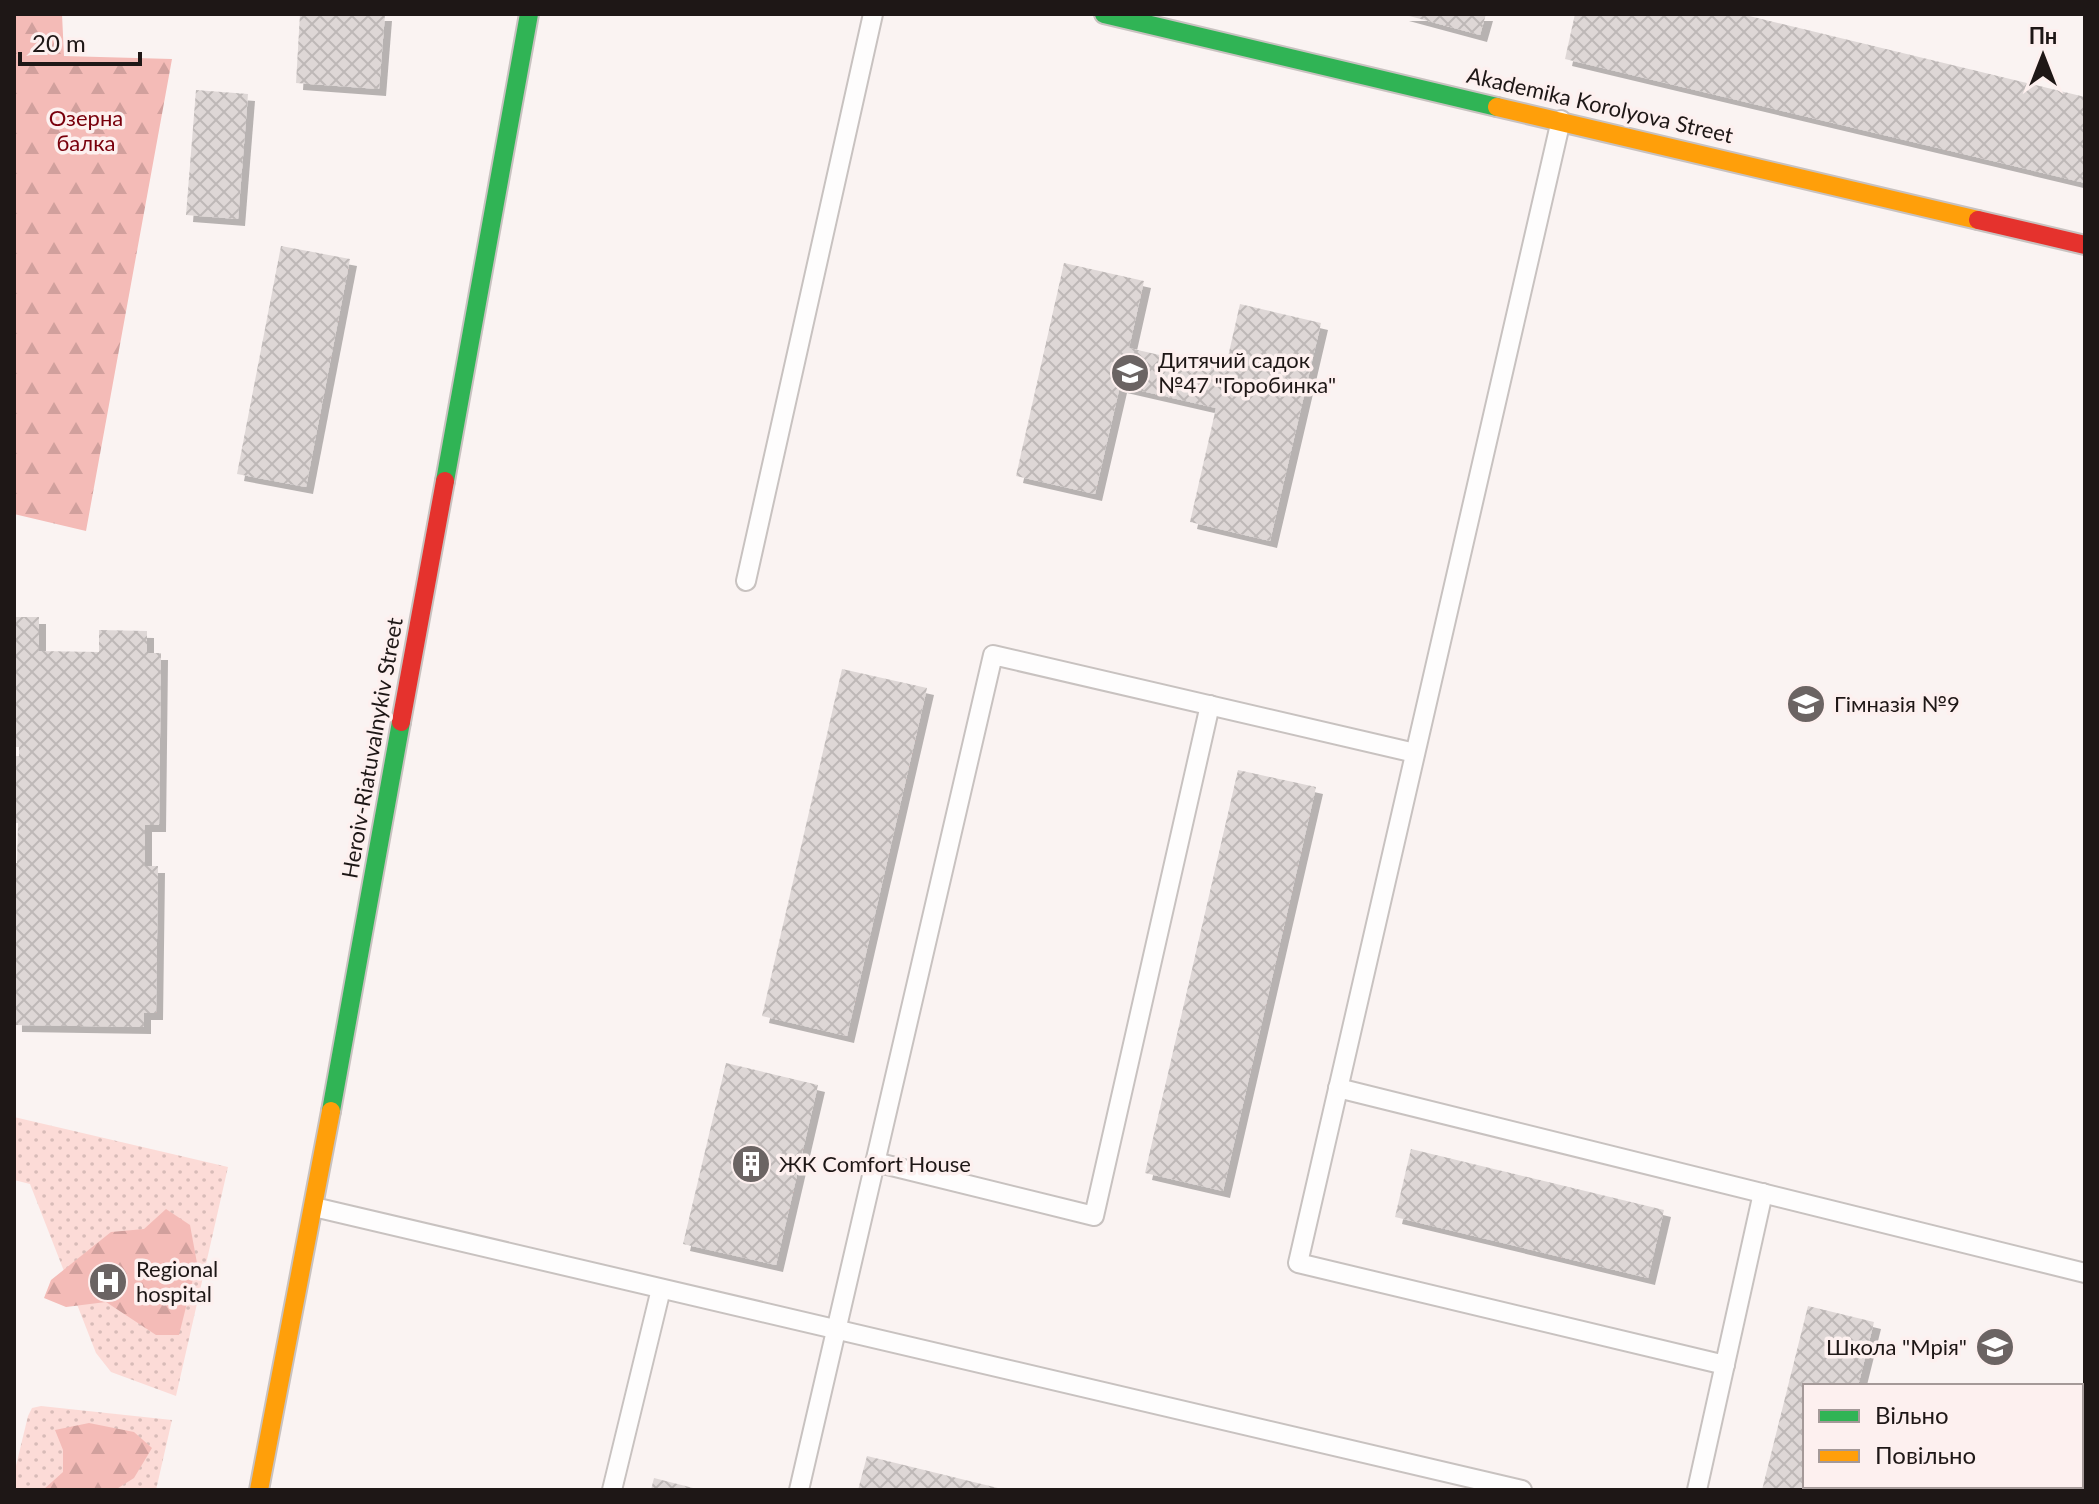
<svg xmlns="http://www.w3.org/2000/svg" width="2099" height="1504" font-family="Lato,sans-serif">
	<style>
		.grass { fill: url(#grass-dots) }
		.forest { fill: url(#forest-firs) }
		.building { fill: url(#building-cross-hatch); filter: url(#shadow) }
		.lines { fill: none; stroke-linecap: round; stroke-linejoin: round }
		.lane-casing { stroke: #c8c2c0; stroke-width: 22 }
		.fast-casing { stroke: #c8c2c0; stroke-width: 22 }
		.slow-casing { stroke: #c8c2c0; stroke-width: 22 }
		.jam-casing { stroke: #c8c2c0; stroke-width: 22 }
		.lane { stroke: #fefdfd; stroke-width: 18 }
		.fast { stroke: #30b455; stroke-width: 18 }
		.slow { stroke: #ff9f0a; stroke-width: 18 }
		.jam { stroke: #e5322d; stroke-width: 18 }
		.labels { text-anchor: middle; stroke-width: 7; stroke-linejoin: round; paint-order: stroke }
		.street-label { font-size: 22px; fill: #1e1716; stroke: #fdf0ef }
		.park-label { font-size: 22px; fill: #79000c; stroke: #fdf0ef }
		.poi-label { font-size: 22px; fill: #1e1716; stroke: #fdf0ef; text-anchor: start }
	</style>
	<defs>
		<pattern id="grass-dots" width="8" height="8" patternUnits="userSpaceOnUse" patternTransform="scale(2)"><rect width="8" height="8" fill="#fcdbd7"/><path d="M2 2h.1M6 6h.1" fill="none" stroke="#d8bbb8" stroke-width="1.8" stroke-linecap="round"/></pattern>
		<pattern id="forest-firs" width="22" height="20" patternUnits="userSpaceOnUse" patternTransform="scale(2)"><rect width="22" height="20" fill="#f4bbb7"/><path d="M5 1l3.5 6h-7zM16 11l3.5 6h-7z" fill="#d1a09d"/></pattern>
		<pattern id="building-cross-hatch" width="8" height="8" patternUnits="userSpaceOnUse" patternTransform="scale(2)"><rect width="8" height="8" fill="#ded7d6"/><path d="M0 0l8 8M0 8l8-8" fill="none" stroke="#beb8b7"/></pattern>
		<filter id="shadow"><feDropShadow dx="7" dy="7" stdDeviation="0" flood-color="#0004"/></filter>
	</defs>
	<rect width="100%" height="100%" fill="#faf3f2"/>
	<!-- grass -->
	<g class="grass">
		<polygon points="14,1117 228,1167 176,1396 111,1372 96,1353 30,1184 14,1180"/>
		<polygon points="41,1406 172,1420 156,1490 14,1490 14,1474 28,1416 32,1408"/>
	</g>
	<!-- forest -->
	<g class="forest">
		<polygon points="14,14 62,14 64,56 172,59 86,531 14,514"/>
		<polygon points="166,1209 190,1225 197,1263 179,1335 156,1335 106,1302 66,1307 44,1298 51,1280 111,1232 144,1229"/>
		<polygon points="89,1423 134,1432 152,1448 134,1478 115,1490 43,1490 63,1472 63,1450 55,1430"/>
	</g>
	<!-- building -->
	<g class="building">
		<polygon points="300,14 385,14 379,89 296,83"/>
		<polygon points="1402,14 1486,14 1480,35"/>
		<polygon points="1575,14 1741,14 2085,97 2085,183 1565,59"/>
		<polygon points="196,90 248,94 238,219 186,215"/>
		<polygon points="281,246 350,259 306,487 237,474"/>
		<polygon points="1064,263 1144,281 1129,348 1225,370 1240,304 1321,323 1270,541 1190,522 1216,408 1120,386 1095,494 1016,476"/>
		<polygon points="14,617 39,617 39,651 99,652 99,630 147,631 147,653 161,653 159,825 145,825 145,866 158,866 156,1013 144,1013 144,1027 15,1025 14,935 16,935 16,929 14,929 14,863 17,863 18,823 14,823 14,756 19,756 19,747 14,747"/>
		<polygon points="842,669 927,688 847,1036 762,1016"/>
		<polygon points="1238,770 1316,787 1223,1191 1145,1173"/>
		<polygon points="726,1063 818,1085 776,1265 683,1244"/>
		<polygon points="1411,1149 1664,1210 1648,1278 1395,1217"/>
		<polygon points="1808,1306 1874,1322 1858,1386 1805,1386 1805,1486 1833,1486 1832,1490 1762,1490"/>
		<polygon points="867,1456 1002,1489 1002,1490 858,1490"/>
		<polygon points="654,1478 697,1489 697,1490 651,1490"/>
	</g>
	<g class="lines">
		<!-- lane casing -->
		<g class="lane-casing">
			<g id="lane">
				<polyline points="1561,120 1298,1263 1725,1365"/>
				<polyline points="746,581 873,14"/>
				<polyline points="1338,1088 2085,1273"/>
				<polyline points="875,1162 1094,1216 1210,705"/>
				<polyline points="314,1207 1522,1490"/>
				<polyline points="612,1490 661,1289"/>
				<polyline points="799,1490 993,655 1415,753"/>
				<polyline points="1697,1490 1763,1193"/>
			</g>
		</g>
		<!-- fast casing -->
		<g class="fast-casing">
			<g id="fast">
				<polyline points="1104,14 1497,107"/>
				<polyline points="445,481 529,14"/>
				<polyline points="331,1111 401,722"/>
			</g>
		</g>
		<!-- slow casing -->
		<g class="slow-casing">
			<g id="slow">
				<polyline points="1497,107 1978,220"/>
				<polyline points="259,1490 331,1111"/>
			</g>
		</g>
		<!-- jam casing -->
		<g class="jam-casing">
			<g id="jam">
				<polyline points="1978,220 2085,245"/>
				<polyline points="401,722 445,481"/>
			</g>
		</g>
		<!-- lane -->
		<use href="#lane" class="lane"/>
		<!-- fast -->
		<use href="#fast" class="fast"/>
		<!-- slow -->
		<use href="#slow" class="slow"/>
		<!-- jam -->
		<use href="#jam" class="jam"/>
	</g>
	<!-- icons -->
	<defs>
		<g id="school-disc" transform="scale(2)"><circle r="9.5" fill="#6b6463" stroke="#fdf0ef"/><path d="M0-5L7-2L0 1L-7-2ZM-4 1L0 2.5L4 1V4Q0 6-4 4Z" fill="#fff"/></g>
		<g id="building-disc" transform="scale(2)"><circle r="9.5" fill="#6b6463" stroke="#fdf0ef"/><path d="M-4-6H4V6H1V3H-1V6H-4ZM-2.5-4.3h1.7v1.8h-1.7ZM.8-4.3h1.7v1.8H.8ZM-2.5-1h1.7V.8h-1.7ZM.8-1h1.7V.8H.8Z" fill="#fff"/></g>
		<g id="hospital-disc" transform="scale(2)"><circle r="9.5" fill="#6b6463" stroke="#fdf0ef"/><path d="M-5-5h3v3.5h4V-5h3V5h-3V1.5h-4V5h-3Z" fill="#fff"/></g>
	</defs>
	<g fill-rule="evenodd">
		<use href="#school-disc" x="1130" y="373"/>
		<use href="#school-disc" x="1806" y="704"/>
		<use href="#building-disc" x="751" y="1164"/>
		<use href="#hospital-disc" x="108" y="1282"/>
		<use href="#school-disc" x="1995" y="1347"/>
	</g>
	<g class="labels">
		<!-- street labels -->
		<g class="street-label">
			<text transform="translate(1600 105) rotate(13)" y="8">Akademika Korolyova Street</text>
			<text transform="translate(372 748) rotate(-80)" y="8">Heroiv-Riatuvalnykiv Street</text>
		</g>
		<!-- park labels -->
		<g class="park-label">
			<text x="86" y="126">Озерна<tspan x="86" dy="25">балка</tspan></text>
		</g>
		<!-- poi labels -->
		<g class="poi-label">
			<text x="1158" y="368">Дитячий садок<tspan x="1158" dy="25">№47 "Горобинка"</tspan></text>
			<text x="1834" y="712">Гімназія №9</text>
			<text x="779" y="1172">ЖК Comfort House</text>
			<text x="136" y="1277">Regional<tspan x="136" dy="25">hospital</tspan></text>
			<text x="1967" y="1355" text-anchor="end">Школа "Мрія"</text>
		</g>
	</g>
	<!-- border -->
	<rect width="2099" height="1504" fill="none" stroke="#1e1716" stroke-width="32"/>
	<!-- legend -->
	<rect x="1803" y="1384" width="280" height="104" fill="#fdf0ef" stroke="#a49998" stroke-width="2"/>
	<rect x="1819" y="1410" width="40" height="12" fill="#30b455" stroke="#a49998" stroke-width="2"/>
	<text x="1875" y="1424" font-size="24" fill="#1e1716">Вільно</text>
	<rect x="1819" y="1450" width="40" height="12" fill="#ff9f0a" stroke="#a49998" stroke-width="2"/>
	<text x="1875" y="1464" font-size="24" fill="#1e1716">Повільно</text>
	<!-- north arrow -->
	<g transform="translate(2043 56)" stroke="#fdf0ef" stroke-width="6" paint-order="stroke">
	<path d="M0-6L14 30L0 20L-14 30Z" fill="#1e1716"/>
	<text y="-12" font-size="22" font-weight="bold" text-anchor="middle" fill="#1e1716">Пн</text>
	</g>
	<!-- scale -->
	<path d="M20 52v12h120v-12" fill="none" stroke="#1e1716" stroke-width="4"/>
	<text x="32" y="52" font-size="24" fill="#1e1716" stroke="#fdf0ef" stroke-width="6" paint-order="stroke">20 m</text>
</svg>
